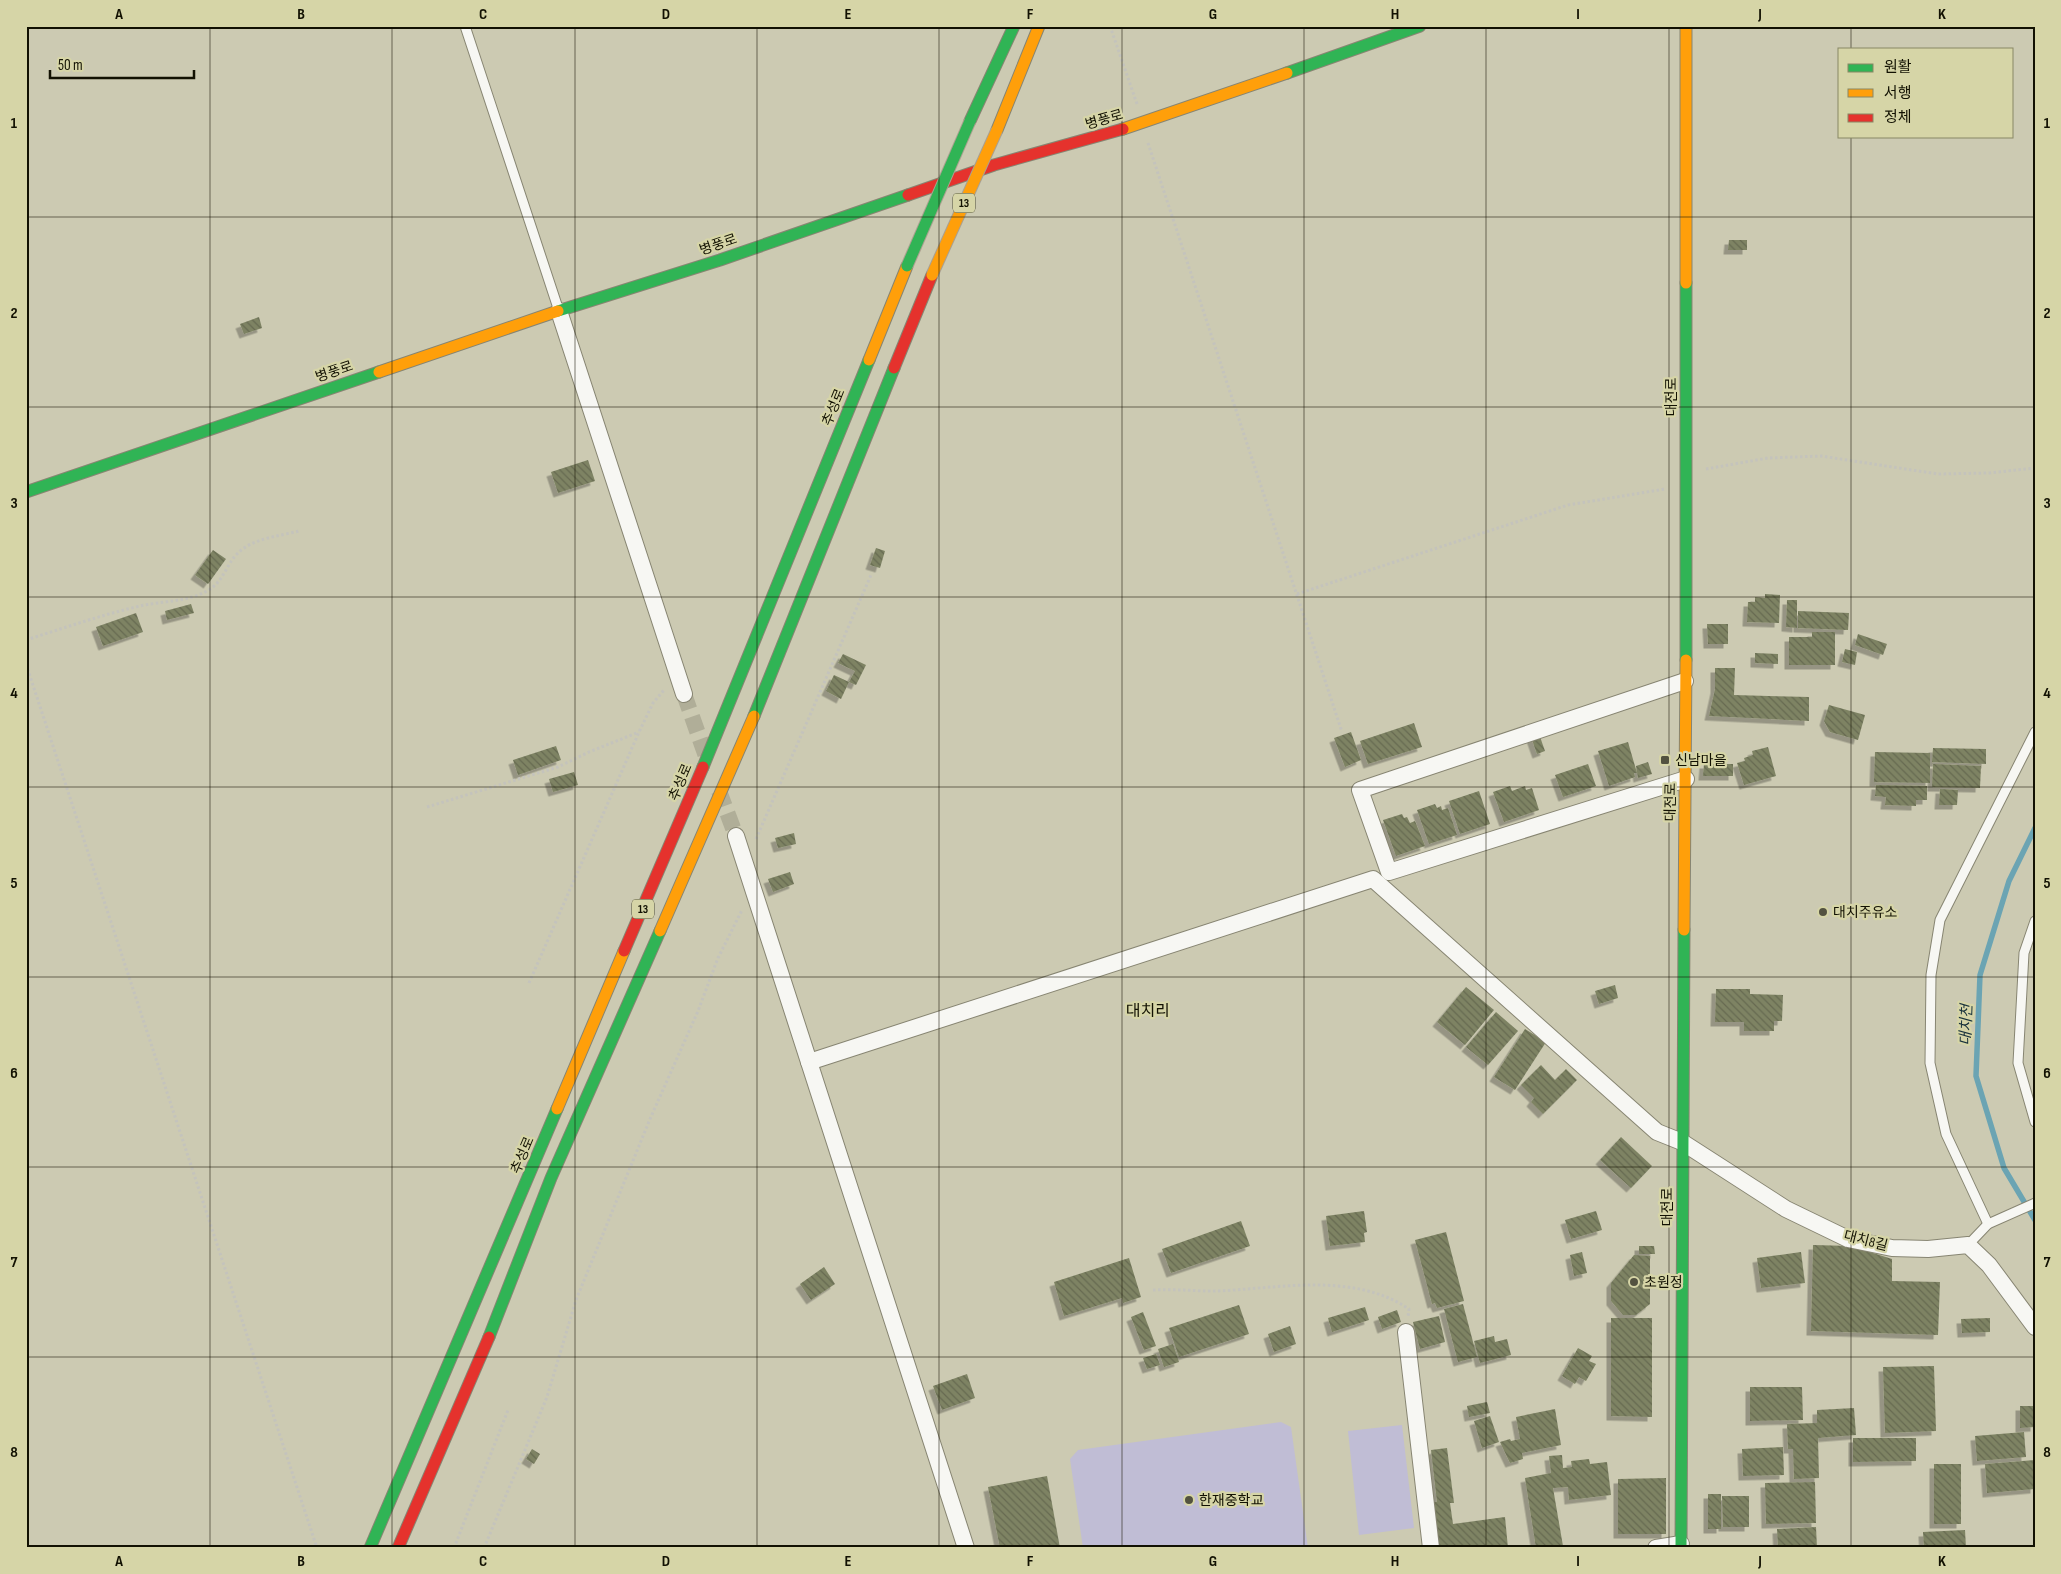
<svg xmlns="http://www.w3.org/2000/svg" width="2061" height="1574" font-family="'Sofia Sans Condensed','Noto Sans KR',sans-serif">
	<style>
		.pitch { fill: #c0bdd5 }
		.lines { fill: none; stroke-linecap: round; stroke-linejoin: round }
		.stream { stroke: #6ba4b3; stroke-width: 5.5 }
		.building { fill: url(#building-back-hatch); filter: url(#shadow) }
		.street-tunnel { stroke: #b0ae98; stroke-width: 16; stroke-dasharray: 16 8; stroke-linecap: butt }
		.lane-casing { stroke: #878572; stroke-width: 11 }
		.street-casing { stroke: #878572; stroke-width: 18 }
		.fast-casing { stroke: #878572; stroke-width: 13 }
		.slow-casing { stroke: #878572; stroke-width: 13 }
		.jam-casing { stroke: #878572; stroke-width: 13 }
		.path { stroke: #c4c3bc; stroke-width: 3; stroke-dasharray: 2.5 2.5; stroke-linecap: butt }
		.lane { stroke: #f7f7f3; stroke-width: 9 }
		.street { stroke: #f7f7f3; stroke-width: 16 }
		.fast { stroke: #30b455; stroke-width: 11 }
		.slow { stroke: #ff9f0a; stroke-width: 11 }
		.jam { stroke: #e5322d; stroke-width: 11 }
		.fast-bridge-casing { stroke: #aaa08f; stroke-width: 13; stroke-linecap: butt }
		.slow-bridge-casing { stroke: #aaa08f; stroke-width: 13; stroke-linecap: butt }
		.fast-bridge { stroke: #30b455; stroke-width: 11 }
		.slow-bridge { stroke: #ff9f0a; stroke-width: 11 }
		.grid { fill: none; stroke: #121102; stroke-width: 1; stroke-opacity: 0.55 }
		.poi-dot { fill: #535240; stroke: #d6d5a7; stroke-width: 2 }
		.labels { text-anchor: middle; stroke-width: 4.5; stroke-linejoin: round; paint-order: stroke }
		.shield { fill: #d6d5a7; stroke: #4d4c34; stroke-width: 1 }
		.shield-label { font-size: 12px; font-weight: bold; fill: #121102 }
		.street-label { font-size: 14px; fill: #121102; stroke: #d6d5a7 }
		.poi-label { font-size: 14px; fill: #121102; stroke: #d6d5a7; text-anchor: start }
		.water-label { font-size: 15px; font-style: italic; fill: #17313b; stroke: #d6d5a7 }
		.quarter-label { font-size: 16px; fill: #121102; stroke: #d6d5a7 }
		.neatline { fill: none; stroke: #121102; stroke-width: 2 }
		.grid-label { font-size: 16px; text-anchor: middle; font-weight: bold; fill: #121102 }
	</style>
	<defs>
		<pattern id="building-back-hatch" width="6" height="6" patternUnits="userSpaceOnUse" patternTransform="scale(1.25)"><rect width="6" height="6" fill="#7e8364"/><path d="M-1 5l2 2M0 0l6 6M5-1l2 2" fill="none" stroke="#666a50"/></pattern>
		<filter id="shadow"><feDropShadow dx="-4.5" dy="4.5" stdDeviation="0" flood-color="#0004"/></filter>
	</defs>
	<rect width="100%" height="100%" fill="#cccab2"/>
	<!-- pitch -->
	<g class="pitch">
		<polygon points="1281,1422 1291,1427 1308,1548 1083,1548 1070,1459 1078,1450"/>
		<polygon points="1402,1425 1414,1528 1359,1535 1348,1431"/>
	</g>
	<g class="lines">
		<!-- stream -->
		<polyline class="stream" points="2035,828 2009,881 1980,975 1976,1076 2004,1168 2035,1220"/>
	</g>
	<!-- building -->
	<g class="building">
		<polygon points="1729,240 1747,240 1747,250 1728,250"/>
		<polygon points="259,317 262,328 244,334 240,324"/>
		<polygon points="588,460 595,481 558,493 551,472"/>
		<polygon points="876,548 885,551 880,568 870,565"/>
		<polygon points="213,550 226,559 208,584 195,575"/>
		<polygon points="1765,594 1780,595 1779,623 1747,622 1748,602 1755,602 1755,597 1765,598"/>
		<polygon points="1787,600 1797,600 1797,628 1786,627"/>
		<polygon points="191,604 194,613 167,620 165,611"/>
		<polygon points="1798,611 1849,613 1848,630 1798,628"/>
		<polygon points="136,613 143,632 103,646 96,627"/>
		<polygon points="1707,624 1728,624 1728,644 1708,644"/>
		<polygon points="1812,632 1835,632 1835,665 1789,665 1789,637 1812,637"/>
		<polygon points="1858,634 1887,644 1883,655 1855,645"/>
		<polygon points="1845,649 1857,652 1855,665 1842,662"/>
		<polygon points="1755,653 1778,654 1778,664 1755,663"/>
		<polygon points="843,654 866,665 856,685 849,682 855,671 838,663"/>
		<polygon points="1715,668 1735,668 1734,695 1809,697 1809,721 1709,716 1715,689"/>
		<polygon points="834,675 849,682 841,699 826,691"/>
		<polygon points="1829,705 1865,715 1858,740 1830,732 1824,721"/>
		<polygon points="1414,723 1422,747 1368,764 1360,741"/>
		<polygon points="1351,732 1361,760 1345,767 1334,738"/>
		<polygon points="1539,734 1545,751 1537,754 1531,737"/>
		<polygon points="1628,742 1637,773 1634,773 1635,777 1609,786 1598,751"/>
		<polygon points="556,746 561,760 518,775 513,760"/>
		<polygon points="1768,747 1776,776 1744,785 1737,763 1745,761 1744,758 1753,755 1752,751"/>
		<polygon points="1933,748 1986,749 1986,764 1932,762"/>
		<polygon points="1875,752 1930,753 1930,783 1874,782"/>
		<polygon points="1648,762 1652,774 1638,778 1636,766"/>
		<polygon points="1588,764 1596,786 1563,797 1555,775"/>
		<polygon points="1704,764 1733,764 1733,776 1703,776"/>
		<polygon points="1933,764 1981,766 1980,788 1932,787"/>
		<polygon points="574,772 578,785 553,792 549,779"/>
		<polygon points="1876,785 1927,786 1927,800 1916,800 1916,806 1885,805 1886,797 1875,796"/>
		<polygon points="1510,786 1512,791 1525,786 1526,790 1532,788 1539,810 1504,822 1493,792"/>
		<polygon points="1940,789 1958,790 1957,805 1939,805"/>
		<polygon points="1479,791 1490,824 1460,834 1449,801"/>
		<polygon points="1435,804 1437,808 1441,806 1442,810 1448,808 1457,835 1429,844 1417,810"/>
		<polygon points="1402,814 1404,818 1407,817 1410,823 1415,821 1425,846 1396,856 1383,820"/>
		<polygon points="794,833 796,844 778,848 775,838"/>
		<polygon points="790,872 794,884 773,892 768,879"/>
		<polygon points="1615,985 1618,998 1599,1004 1595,991"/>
		<polygon points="1466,987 1494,1010 1465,1045 1437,1022"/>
		<polygon points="1716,989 1750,989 1750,994 1783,995 1782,1021 1774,1021 1774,1031 1744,1031 1744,1022 1715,1022"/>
		<polygon points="1496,1012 1518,1031 1488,1065 1466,1047"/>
		<polygon points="1525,1029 1546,1042 1515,1090 1494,1077"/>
		<polygon points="1541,1065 1555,1080 1566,1069 1577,1080 1543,1114 1531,1102 1534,1098 1521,1085"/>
		<polygon points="1621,1137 1652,1166 1631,1188 1600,1160"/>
		<polygon points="1364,1211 1367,1232 1364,1233 1365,1242 1330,1246 1326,1216"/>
		<polygon points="1596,1211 1602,1230 1571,1239 1565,1220"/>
		<polygon points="1241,1221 1250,1246 1171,1273 1162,1249"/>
		<polygon points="1446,1232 1464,1301 1437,1308 1435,1303 1432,1304 1415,1240"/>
		<polygon points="1813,1245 1851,1246 1892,1259 1892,1281 1940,1282 1938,1335 1811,1331"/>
		<polygon points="1639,1246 1654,1246 1655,1254 1639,1254"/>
		<polygon points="1582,1252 1587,1273 1574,1276 1570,1255"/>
		<polygon points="1801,1252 1805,1283 1761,1288 1757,1258"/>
		<polygon points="1634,1255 1650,1256 1650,1304 1636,1315 1623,1315 1611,1301 1611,1283"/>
		<polygon points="1129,1258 1141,1297 1123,1303 1122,1298 1064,1316 1054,1282"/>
		<polygon points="824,1267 835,1284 811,1300 800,1284"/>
		<polygon points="1463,1304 1477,1357 1458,1362 1444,1309"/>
		<polygon points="1239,1305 1249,1334 1179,1357 1169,1328"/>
		<polygon points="1365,1307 1369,1320 1332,1332 1328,1318"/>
		<polygon points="1397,1310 1401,1322 1382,1329 1378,1317"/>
		<polygon points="1143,1312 1156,1346 1144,1350 1131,1317"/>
		<polygon points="1439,1316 1445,1342 1420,1349 1413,1322"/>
		<polygon points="1611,1318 1652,1318 1652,1417 1611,1416"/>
		<polygon points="1990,1318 1990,1332 1962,1333 1961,1319"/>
		<polygon points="1290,1326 1296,1344 1274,1352 1268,1334"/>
		<polygon points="1494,1336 1495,1342 1507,1339 1511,1355 1480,1363 1474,1341"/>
		<polygon points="1173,1344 1179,1362 1164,1367 1158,1349"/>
		<polygon points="1578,1348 1592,1356 1589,1361 1596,1364 1586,1381 1579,1377 1575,1384 1562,1376"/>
		<polygon points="1156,1354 1160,1365 1147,1369 1143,1358"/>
		<polygon points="1934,1366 1936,1431 1885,1433 1883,1367"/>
		<polygon points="967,1374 975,1398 942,1410 933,1386"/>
		<polygon points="1750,1387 1802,1387 1803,1420 1750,1421"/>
		<polygon points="1487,1402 1490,1413 1469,1417 1467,1406"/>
		<polygon points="2020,1406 2035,1406 2035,1427 2020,1428"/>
		<polygon points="1854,1408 1856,1435 1818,1438 1819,1478 1794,1479 1793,1449 1788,1449 1787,1424 1817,1423 1817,1410"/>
		<polygon points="1555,1409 1561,1445 1522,1453 1523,1459 1510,1463 1500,1442 1510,1439 1511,1441 1520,1439 1516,1417"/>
		<polygon points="1490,1416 1499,1442 1482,1448 1474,1421"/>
		<polygon points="2024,1432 2026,1457 1977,1461 1975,1436"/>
		<polygon points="1853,1438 1916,1438 1916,1461 1853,1462"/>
		<polygon points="1783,1447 1784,1475 1743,1476 1742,1449"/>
		<polygon points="1447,1448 1454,1503 1450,1503 1453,1524 1505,1517 1508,1548 1439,1548 1434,1502 1437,1502 1431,1450"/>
		<polygon points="532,1449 540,1454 534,1464 526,1459"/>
		<polygon points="1562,1455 1563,1468 1572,1467 1571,1461 1589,1459 1590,1464 1607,1462 1611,1495 1569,1500 1568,1487 1553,1488 1563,1546 1536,1548 1525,1478 1551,1473 1549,1456"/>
		<polygon points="2035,1460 2035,1489 1987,1493 1985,1464"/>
		<rect x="1934" y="1464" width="27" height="60"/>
		<polygon points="1047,1476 1060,1548 1000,1548 988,1487"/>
		<polygon points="1666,1478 1666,1534 1618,1534 1618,1479"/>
		<polygon points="1815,1482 1816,1523 1766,1524 1765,1483"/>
		<rect x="1708" y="1494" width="13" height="35"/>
		<polygon points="1722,1496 1749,1496 1749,1527 1723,1527"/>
		<polygon points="1816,1527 1817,1548 1778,1548 1777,1529"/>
		<polygon points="1965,1530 1966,1548 1924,1548 1923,1532"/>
	</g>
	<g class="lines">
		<!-- street-tunnel -->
		<g class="street-tunnel">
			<polyline points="684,694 707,759"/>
			<polyline points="719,791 736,836"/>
		</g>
		<!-- lane casing -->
		<g class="lane-casing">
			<g id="lane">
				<polyline points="465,26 559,311"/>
				<polyline points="2035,921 2024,953 2018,1063 2035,1122"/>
				<polyline points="1988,1224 1946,1134 1930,1063 1931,975 1940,920 2035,732"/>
				<polyline points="1968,1245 1988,1224 2035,1203"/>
			</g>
		</g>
		<!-- street casing -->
		<g class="street-casing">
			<g id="street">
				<polyline points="559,311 684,694"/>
				<polyline points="1685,681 1360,790 1389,872 1686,779"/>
				<polyline points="736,836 966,1548"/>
				<polyline points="809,1062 1373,879 1657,1132 1682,1142 1786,1209 1848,1239 1892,1248 1928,1249 1968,1245 1989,1265 2035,1327"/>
				<polyline points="1406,1332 1431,1548"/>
				<polyline points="1656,1548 1681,1544"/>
			</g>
		</g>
		<!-- fast casing -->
		<g class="fast-casing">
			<g id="fast">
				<polyline points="1287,73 1420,26"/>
				<polyline points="970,121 1014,26"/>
				<polyline points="1686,283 1686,660"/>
				<polyline points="558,311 720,260 908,195"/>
				<polyline points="26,492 379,372"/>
				<polyline points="754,716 894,368"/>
				<polyline points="703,767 869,360"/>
				<polyline points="489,1337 551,1178 660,931"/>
				<polyline points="370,1548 557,1109"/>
				<polyline points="1681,1548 1684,930"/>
			</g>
		</g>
		<!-- slow casing -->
		<g class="slow-casing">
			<g id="slow">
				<polyline points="1686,26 1686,283"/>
				<polyline points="1123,129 1287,73"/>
				<polyline points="997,130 1039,26"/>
				<polyline points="869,360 907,266"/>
				<polyline points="379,372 558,311"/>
				<polyline points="1684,930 1686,660"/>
				<polyline points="660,931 754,716"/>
				<polyline points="557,1109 624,951"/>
			</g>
		</g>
		<!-- jam casing -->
		<g class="jam-casing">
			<g id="jam">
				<polyline points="908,195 994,165 1123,129"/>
				<polyline points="894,368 932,275"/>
				<polyline points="624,951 703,767"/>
				<polyline points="398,1548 489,1337"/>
			</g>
		</g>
		<!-- path -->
		<g class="path">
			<polyline points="1110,26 1137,104"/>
			<polyline points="1148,143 1342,732"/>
			<polyline points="1706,469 1768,458 1821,456 1938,474 1989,473 2035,468"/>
			<polyline points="1297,594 1568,505 1665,489"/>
			<path d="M26,640C64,628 101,615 140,606C162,601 187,602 207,591C224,582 226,564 238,553C253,538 280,536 299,531"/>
			<polyline points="26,664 317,1548"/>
			<polyline points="427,807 558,767 589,752 639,732"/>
			<polyline points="756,839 871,575"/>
			<polyline points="529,983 639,732 653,703 664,690"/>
			<path d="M1153,1290C1174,1289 1194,1291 1215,1291C1278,1289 1352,1271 1409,1309L1408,1317"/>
			<polyline points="454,1548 508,1410"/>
			<polyline points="484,1548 547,1397 576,1300 650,1119 698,1011 718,958 742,910"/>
		</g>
		<!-- lane -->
		<use href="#lane" class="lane"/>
		<!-- street -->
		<use href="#street" class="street"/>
		<!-- fast -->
		<use href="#fast" class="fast"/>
		<!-- slow -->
		<use href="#slow" class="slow"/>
		<!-- jam -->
		<use href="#jam" class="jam"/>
		<!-- fast-bridge casing -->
		<g class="fast-bridge-casing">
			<polyline id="fast-bridge" points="907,266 970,121"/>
		</g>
		<!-- slow-bridge casing -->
		<g class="slow-bridge-casing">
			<polyline id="slow-bridge" points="932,275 997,130"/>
		</g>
		<!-- fast-bridge -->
		<use href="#fast-bridge" class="fast-bridge"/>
		<!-- slow-bridge -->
		<use href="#slow-bridge" class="slow-bridge"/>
	</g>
	<!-- grid -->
	<path class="grid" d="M210,26V1548M392,26V1548M575,26V1548M757,26V1548M939,26V1548M1122,26V1548M1304,26V1548M1486,26V1548M1669,26V1548M1851,26V49M1851,136V1548M26,217H2035M26,407H2035M26,597H2035M26,787H2035M26,977H2035M26,1167H2035M26,1357H2035"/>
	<!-- markers -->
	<g class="poi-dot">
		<rect x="1660" y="755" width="10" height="10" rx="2.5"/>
		<circle cx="1823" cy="912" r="5"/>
		<circle cx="1634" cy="1282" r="5"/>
		<circle cx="1189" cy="1500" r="5"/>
	</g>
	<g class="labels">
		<!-- shield labels -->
		<g class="shield">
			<rect x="953" y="193.5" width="22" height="19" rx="4"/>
			<rect x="632" y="899.5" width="22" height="19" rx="4"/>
		</g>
		<g class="shield-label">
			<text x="964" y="207">13</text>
			<text x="643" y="913">13</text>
		</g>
		<!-- street labels -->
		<g class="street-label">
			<text transform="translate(1104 119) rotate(-16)" y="5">병풍로</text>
			<text transform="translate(718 244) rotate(-19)" y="5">병풍로</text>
			<text transform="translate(334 371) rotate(-19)" y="5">병풍로</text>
			<text transform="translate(1671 397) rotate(-90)" y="5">대전로</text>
			<text transform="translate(833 407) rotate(-68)" y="5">추성로</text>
			<text transform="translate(680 782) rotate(-67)" y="5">추성로</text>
			<text transform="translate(1670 802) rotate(-89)" y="5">대전로</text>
			<text transform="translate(522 1155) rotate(-67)" y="5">추성로</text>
			<text transform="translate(1667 1207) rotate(-90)" y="5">대전로</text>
			<text transform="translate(1866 1240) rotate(14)" y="5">대치8길</text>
		</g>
		<!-- poi labels -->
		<g class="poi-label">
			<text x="1675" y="765">신남마을</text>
			<text x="1833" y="917">대치주유소</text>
			<text x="1644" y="1287">초원정</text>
			<text x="1199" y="1505">한재중학교</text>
		</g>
		<!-- water labels -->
		<g class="water-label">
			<text transform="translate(1966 1025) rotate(-88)" y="5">대치천</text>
		</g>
		<!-- quarter labels -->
		<g class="quarter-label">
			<text x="1148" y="1016">대치리</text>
		</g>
	</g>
	<!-- border -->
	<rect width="2061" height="1574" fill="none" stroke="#d6d5a7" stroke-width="55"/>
	<!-- legend -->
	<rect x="1838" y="48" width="175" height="90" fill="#d6d5a7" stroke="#888765"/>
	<rect x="1848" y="64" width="25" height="8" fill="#30b455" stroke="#888765"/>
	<text x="1884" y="72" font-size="15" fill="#121102">원활</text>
	<rect x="1848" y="89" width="25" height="8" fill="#ff9f0a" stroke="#888765"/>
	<text x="1884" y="98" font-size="15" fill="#121102">서행</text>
	<rect x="1848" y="114" width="25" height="8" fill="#e5322d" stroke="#888765"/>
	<text x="1884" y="122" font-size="15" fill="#121102">정체</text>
	<!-- scale -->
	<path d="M50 70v8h144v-8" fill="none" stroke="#121102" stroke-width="2.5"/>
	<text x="58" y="70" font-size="15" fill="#121102" stroke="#d6d5a7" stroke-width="4" paint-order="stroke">50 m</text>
	<rect x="28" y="28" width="2006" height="1518" class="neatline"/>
	<g class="grid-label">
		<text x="119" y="19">A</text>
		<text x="301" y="19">B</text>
		<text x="483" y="19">C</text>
		<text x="666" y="19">D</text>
		<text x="848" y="19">E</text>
		<text x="1030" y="19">F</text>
		<text x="1213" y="19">G</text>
		<text x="1395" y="19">H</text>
		<text x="1578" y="19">I</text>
		<text x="1760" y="19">J</text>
		<text x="1942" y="19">K</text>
		<text x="14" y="128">1</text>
		<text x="2047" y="128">1</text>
		<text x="14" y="318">2</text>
		<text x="2047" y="318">2</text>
		<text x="14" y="508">3</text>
		<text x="2047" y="508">3</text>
		<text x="14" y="698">4</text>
		<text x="2047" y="698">4</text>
		<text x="14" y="888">5</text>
		<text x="2047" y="888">5</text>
		<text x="14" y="1078">6</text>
		<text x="2047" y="1078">6</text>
		<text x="14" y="1267">7</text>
		<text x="2047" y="1267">7</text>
		<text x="14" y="1457">8</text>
		<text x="2047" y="1457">8</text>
		<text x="119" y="1566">A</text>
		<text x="301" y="1566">B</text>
		<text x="483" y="1566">C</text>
		<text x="666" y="1566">D</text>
		<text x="848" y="1566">E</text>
		<text x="1030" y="1566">F</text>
		<text x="1213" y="1566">G</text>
		<text x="1395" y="1566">H</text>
		<text x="1578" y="1566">I</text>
		<text x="1760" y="1566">J</text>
		<text x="1942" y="1566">K</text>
	</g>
</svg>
